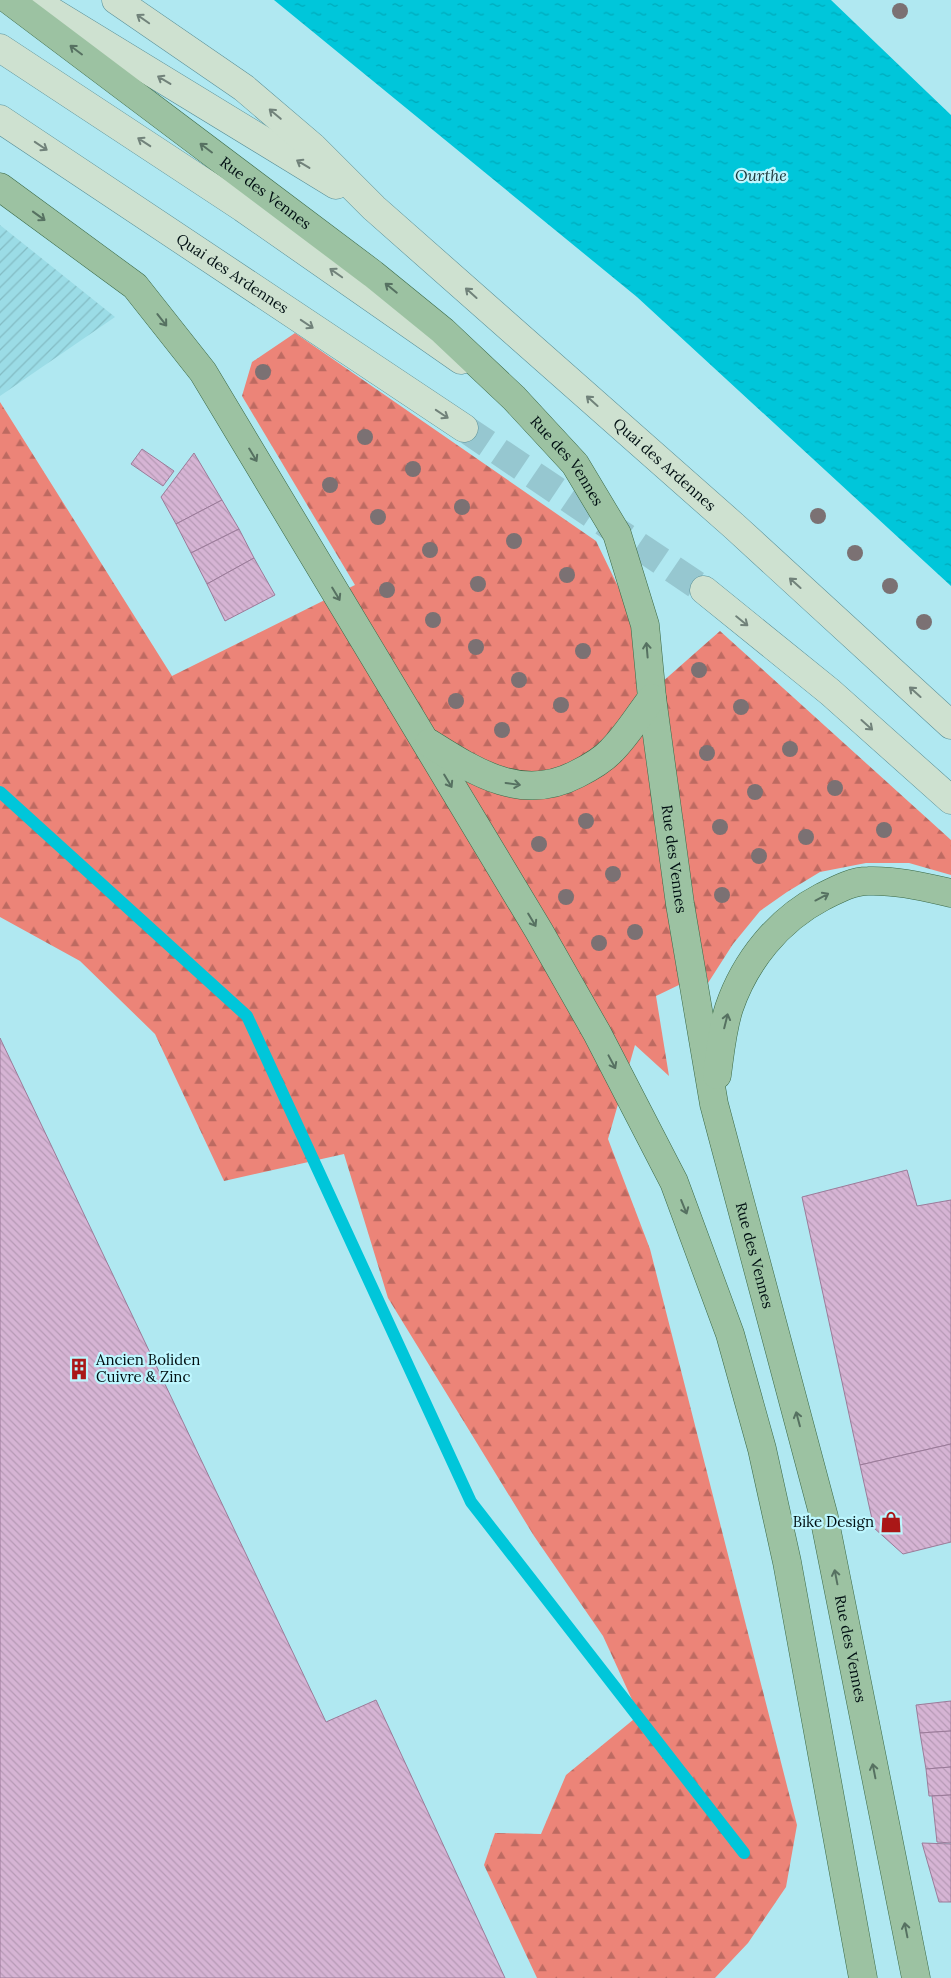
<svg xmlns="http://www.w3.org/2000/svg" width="951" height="1978" font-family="Lora,serif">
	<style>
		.industrial { fill: url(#industrial-furrows) }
		.forest { fill: url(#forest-firs) }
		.water { fill: url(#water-ripples) }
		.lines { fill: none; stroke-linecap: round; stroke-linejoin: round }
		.stream { stroke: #00c6da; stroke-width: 12 }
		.building { fill: url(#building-back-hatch); stroke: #9b7b99 }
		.secondary-tunnel { stroke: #96c7d0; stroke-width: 28; stroke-dasharray: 28 14; stroke-linecap: butt }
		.secondary-casing { stroke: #598f97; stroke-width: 29 }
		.primary-casing { stroke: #3a6947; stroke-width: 29 }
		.secondary { stroke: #cee1d0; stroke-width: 28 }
		.primary { stroke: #9cc2a2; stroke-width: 28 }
		.tree { fill: #7b7173 }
		.oneway { stroke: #71827a }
		.oneway2 { stroke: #567161 }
		.labels { text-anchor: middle; stroke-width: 4.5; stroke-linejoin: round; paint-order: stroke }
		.street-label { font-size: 15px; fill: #000f12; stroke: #bdf6fe }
		.poi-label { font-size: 15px; fill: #000f12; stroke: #bdf6fe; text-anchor: start }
		.water-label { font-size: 16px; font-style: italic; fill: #1d363a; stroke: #bdf6fe }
	</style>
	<defs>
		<pattern id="industrial-furrows" width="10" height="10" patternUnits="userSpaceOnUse" patternTransform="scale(1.25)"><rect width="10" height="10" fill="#9bdce6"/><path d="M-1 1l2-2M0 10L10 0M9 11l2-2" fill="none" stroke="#84bcc4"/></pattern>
		<pattern id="forest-firs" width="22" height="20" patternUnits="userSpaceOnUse" patternTransform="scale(1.25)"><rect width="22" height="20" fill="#ec8478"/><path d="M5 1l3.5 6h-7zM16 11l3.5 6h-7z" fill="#bd6a61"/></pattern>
		<pattern id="water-ripples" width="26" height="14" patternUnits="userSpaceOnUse" patternTransform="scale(1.25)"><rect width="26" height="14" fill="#00c6da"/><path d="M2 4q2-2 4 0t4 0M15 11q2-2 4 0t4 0" fill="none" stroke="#00a9ba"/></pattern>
		<pattern id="building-back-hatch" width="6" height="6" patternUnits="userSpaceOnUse" patternTransform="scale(1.25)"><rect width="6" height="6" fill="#d6b4d4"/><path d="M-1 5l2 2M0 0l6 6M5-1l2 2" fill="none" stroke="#b69ab5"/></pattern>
	</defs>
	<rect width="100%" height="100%" fill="#b0e8f1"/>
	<!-- industrial -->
	<polygon class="industrial" points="0,225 115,317 0,396"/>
	<!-- forest -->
	<polygon class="forest" points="295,333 596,541 628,607 644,698 720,631 951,840 951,875 909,863 866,863 820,872 787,892 760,911 733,944 708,983 706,972 656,996 669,1076 635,1045 608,1139 650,1249 797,1825 786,1887 748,1943 715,1978 537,1978 484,1865 495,1833 541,1834 566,1775 639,1715 603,1636 534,1536 388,1298 344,1154 224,1181 155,1034 80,961 0,917 0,402 172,676 355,585 242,396 252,362"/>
	<!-- water -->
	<polygon class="water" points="274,0 831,0 951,115 951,586 637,297"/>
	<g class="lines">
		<!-- stream -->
		<polyline class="stream" points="0,792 247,1016 471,1502 744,1853"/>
	</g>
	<!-- building -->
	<g class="building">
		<polygon points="142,449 174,471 163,486 131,464"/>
		<polygon points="194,453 222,500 176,524 161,497"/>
		<polygon points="222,500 239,529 191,553 176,524"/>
		<polygon points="239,529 254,558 207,584 191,553"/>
		<polygon points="254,558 275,595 225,621 207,584"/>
		<polygon points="0,1038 326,1722 376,1700 505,1978 0,1978"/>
		<polygon points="907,1170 917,1206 951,1200 951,1444 860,1465 802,1197"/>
		<polygon points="951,1444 951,1542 903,1554 874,1528 860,1465"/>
		<polygon points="951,1701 951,1731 920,1733 916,1705"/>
		<polygon points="951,1731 951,1767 926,1769 920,1733"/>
		<polygon points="951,1767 951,1795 929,1796 926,1769"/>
		<polygon points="951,1795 951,1843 937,1842 932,1796"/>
		<polygon points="922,1843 951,1844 951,1902 939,1902"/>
	</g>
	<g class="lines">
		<!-- secondary-tunnel -->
		<polyline class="secondary-tunnel" points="464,428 704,590"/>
		<!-- secondary casing -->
		<g class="secondary-casing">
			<g id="secondary">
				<polyline points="33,0 336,185"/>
				<path id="s1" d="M116,0L244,88L313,147L374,208L734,526L951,725"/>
				<polyline points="0,48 243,208 461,360"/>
				<path id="s2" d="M0,119L464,428"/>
				<polyline points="704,590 830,692 951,800"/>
			</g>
		</g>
		<!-- primary casing -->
		<g class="primary-casing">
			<g id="primary">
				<path id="s3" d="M9,0L373,274L443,331L514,398L575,464L617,534L645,625L652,698L680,904L714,1104L824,1517L916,1978"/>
				<polyline points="0,187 135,286 203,372 539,931 597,1033 674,1182 730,1334 762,1449 787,1562 863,1978"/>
				<path d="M429,743C475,772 522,803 577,774C589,768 603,760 612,750C627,735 639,715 652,698"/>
				<path d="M717,1075C720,1053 722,1030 729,1008C745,961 778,920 822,897C836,890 852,881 868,881C896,880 924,887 951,893"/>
			</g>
		</g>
		<!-- secondary -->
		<use href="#secondary" class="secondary"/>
		<!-- primary -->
		<use href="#primary" class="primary"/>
	</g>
	<!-- trees -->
	<g class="tree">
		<circle cx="900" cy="11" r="8"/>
		<circle cx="263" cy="372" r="8"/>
		<circle cx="365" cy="437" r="8"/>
		<circle cx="413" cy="469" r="8"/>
		<circle cx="330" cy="485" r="8"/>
		<circle cx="462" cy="507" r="8"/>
		<circle cx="818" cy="516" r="8"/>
		<circle cx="378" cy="517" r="8"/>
		<circle cx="514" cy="541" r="8"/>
		<circle cx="430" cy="550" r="8"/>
		<circle cx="855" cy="553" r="8"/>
		<circle cx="567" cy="575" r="8"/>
		<circle cx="478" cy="584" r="8"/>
		<circle cx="890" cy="586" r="8"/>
		<circle cx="387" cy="590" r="8"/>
		<circle cx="433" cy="620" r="8"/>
		<circle cx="924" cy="622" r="8"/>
		<circle cx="476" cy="647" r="8"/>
		<circle cx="583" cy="651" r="8"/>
		<circle cx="699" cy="670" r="8"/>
		<circle cx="519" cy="680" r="8"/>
		<circle cx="456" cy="701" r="8"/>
		<circle cx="561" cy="705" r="8"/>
		<circle cx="741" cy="707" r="8"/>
		<circle cx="502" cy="730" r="8"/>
		<circle cx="790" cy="749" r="8"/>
		<circle cx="707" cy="753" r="8"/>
		<circle cx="835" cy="788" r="8"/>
		<circle cx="755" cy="792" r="8"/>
		<circle cx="586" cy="821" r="8"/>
		<circle cx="720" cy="827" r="8"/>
		<circle cx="884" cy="830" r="8"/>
		<circle cx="806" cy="837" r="8"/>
		<circle cx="539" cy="844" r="8"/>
		<circle cx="759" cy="856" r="8"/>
		<circle cx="613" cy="874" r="8"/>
		<circle cx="722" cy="895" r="8"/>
		<circle cx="566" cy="897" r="8"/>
		<circle cx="635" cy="932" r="8"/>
		<circle cx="599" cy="943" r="8"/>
	</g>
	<!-- one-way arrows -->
	<defs><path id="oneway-shaft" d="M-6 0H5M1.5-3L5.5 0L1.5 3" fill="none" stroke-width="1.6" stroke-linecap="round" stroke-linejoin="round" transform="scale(1.25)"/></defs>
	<g class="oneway">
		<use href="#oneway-shaft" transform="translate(143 19) rotate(-145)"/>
		<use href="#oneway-shaft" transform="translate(164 80) rotate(-149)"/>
		<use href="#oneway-shaft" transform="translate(275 114) rotate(-140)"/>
		<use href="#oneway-shaft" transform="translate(144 142) rotate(-147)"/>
		<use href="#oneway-shaft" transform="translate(41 146) rotate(34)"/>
		<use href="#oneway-shaft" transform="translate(303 164) rotate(-149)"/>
		<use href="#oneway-shaft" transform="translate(336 273) rotate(-145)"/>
		<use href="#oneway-shaft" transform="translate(471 293) rotate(-138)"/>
		<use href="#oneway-shaft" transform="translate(307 324) rotate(34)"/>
		<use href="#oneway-shaft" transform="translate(592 401) rotate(-138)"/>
		<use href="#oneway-shaft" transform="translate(442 414) rotate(34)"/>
		<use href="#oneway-shaft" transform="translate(795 583) rotate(-138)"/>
		<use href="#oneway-shaft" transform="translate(742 621) rotate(39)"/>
		<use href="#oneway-shaft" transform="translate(915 692) rotate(-138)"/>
		<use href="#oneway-shaft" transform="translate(867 725) rotate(42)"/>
	</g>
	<g class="oneway2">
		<use href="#oneway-shaft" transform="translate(76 50) rotate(-143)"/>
		<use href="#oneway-shaft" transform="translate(206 148) rotate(-143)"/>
		<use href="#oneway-shaft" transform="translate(39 216) rotate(36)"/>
		<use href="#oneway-shaft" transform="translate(391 288) rotate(-141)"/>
		<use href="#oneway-shaft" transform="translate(162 320) rotate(52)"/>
		<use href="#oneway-shaft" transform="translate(253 455) rotate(59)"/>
		<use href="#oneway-shaft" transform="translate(336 594) rotate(59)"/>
		<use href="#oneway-shaft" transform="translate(647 650) rotate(-95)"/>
		<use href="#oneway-shaft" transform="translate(448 781) rotate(59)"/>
		<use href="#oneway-shaft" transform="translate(513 784) rotate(8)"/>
		<use href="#oneway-shaft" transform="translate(822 897) rotate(-28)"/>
		<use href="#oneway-shaft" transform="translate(532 920) rotate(59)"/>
		<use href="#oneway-shaft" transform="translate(726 1021) rotate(-76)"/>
		<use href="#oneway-shaft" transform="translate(612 1062) rotate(62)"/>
		<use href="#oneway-shaft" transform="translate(684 1207) rotate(68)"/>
		<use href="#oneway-shaft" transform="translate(798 1419) rotate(-105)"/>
		<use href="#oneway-shaft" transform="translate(836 1577) rotate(-101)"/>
		<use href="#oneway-shaft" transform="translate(874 1771) rotate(-101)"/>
		<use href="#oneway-shaft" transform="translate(906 1930) rotate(-101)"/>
	</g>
	<!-- icons -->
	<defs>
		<g id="building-bare" transform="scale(1.725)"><path d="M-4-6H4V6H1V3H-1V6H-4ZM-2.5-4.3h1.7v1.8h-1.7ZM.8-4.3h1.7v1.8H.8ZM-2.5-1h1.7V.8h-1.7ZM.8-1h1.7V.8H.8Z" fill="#aa1717" stroke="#bdf6fe" stroke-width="2.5" paint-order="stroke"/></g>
		<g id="shop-bare" transform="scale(1.725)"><path d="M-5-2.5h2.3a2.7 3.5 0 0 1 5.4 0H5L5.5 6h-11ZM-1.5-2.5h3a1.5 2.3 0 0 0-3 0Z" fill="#aa1717" stroke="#bdf6fe" stroke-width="2.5" paint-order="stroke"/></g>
	</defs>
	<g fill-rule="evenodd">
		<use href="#building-bare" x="79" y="1369"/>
		<use href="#shop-bare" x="891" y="1522"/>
	</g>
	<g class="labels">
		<!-- street labels -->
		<g class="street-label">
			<text dy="5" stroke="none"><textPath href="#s3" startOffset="321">Rue des Vennes</textPath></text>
			<text dy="5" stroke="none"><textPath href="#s2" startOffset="279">Quai des Ardennes</textPath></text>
			<text dy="5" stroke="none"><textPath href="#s3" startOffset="726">Rue des Vennes</textPath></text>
			<text dy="5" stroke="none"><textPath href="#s1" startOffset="720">Quai des Ardennes</textPath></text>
			<text dy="5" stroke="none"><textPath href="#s3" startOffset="1146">Rue des Vennes</textPath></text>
			<text dy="5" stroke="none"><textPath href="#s3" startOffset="1551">Rue des Vennes</textPath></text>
			<text dy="5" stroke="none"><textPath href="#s3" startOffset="1956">Rue des Vennes</textPath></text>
		</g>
		<!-- poi labels -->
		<g class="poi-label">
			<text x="96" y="1365">Ancien Boliden<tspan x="96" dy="17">Cuivre &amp; Zinc</tspan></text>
			<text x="874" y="1527" text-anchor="end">Bike Design</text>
		</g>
		<!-- water labels -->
		<g class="water-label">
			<text x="761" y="181">Ourthe</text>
		</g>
	</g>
</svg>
